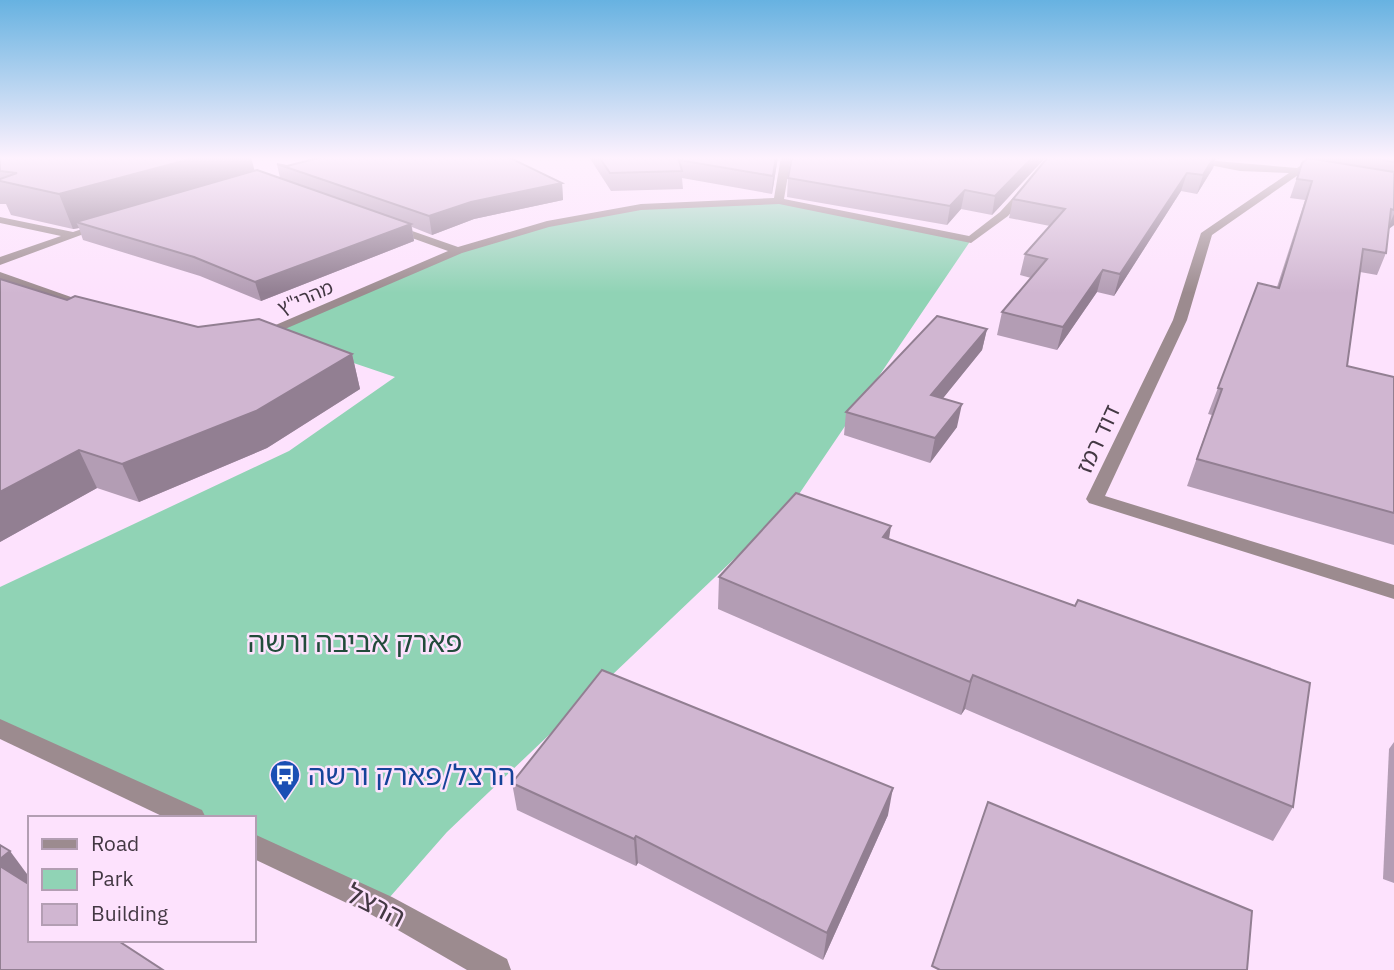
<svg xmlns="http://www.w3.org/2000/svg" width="1394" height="970" font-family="'IBM Plex Sans','Noto Sans Hebrew',sans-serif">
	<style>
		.green { fill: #90d3b5 }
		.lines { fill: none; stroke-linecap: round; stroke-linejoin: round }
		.minor { fill: #9c8b8f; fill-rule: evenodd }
		.wall { fill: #b39db4 }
		.shaded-wall { fill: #927f92 }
		.building { fill: #d0b6d1; stroke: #927f92; stroke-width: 2 }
		.labels { text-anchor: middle; stroke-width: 5; stroke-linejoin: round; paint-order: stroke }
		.far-street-label { font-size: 19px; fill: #433843; stroke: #fde2fd }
		.street-label { font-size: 23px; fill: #433843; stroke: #fde2fd }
		.near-park-label { font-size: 28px; fill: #214b3a; stroke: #fde2fd }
		.near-transit-label { font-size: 28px; fill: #164399; stroke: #fde2fd; text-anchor: start }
		.near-street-label { font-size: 28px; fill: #433843; stroke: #fde2fd }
	</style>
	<rect width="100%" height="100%" fill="#fde2fd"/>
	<!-- green -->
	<path class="green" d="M779,201L971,240L793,503L447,832L382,906L254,846V818H193L0,728V587L289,451L395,377L265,333C387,281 508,223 641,207C686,201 733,203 779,201Z"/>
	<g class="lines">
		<!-- minor -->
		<g class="minor">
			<polygon points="781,157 791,157 784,199 969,236 1000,212 1050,157 1059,157 1008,216 971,243 779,204 641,210 549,227 462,253 264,338 259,339 252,335 448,251 387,229 387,225 395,225 458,247 547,221 641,204 774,198"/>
			<polygon points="1169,157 1297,168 1314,157 1324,157 1212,235 1187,320 1105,496 1394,585 1394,599 1089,503 1086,499 1173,320 1201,233 1289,173 1240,171"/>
			<polygon points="0,217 73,232 103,222 108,225 0,265 0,257 61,236 0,223"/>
			<polygon points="0,272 88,303 89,306 83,310 78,309 0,280"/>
			<polygon points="0,719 202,810 206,818 166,818 0,739"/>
			<polygon points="254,834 392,897 507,959 511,970 467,970 372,915 254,859"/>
		</g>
	</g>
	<!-- wall -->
	<g class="wall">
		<polygon points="0,157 255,170 280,178 277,164 287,166 562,183 563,200 474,219 432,235 412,227 414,241 261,301 200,276 83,240 79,228 73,229 11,215 6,204 0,204"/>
		<polygon points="589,157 778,157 772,194 682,178 683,189 611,191"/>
		<polygon points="1046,157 992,215 961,209 947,225 787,197 788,178"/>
		<polygon points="1048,157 1219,157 1219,159 1216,158 1213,168 1197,194 1181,191 1114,296 1097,292 1057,350 997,335 1002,312 1031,278 1020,275 1025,254 1050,226 1009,218 1013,199"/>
		<polygon points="1318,157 1394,157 1394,225 1389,229 1386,253 1377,275 1360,272 1347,366 1394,377 1394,545 1187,486 1212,415 1208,414 1258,283 1277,287 1305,200 1290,198 1302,163 1317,160"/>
		<polygon points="67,300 198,327 352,354 360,389 267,448 139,502 97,488 0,542"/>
		<polygon points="987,329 982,350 943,398 957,427 930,463 844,435 846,412"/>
		<polygon points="889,539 1293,807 1273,841 965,709 961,715 718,609 719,577"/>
		<polygon points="1394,742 1394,883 1383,879 1389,749"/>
		<polygon points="512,783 888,815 823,960 638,863 636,866 517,810"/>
	</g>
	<!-- shaded-wall -->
	<g class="shaded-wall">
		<polygon points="198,157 251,157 256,176 76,222 79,228 73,229 59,194"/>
		<polygon points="776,157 778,157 772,194 773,176"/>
		<polygon points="1033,157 1046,157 992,215 995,196"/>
		<polygon points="1214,157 1216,157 1213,168 1197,194 1203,175"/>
		<polygon points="1187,173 1181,191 1114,296 1120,274"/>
		<polygon points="562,183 563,200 474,219 432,235 429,216 471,202"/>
		<polygon points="965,190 961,209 947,225 950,206"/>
		<polygon points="1394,214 1394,225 1387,230"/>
		<polygon points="411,224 414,241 261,301 255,282"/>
		<polygon points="1103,270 1097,292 1057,350 1063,327"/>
		<polygon points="987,329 982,350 927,418 931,395"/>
		<polygon points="352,354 360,389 267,448 139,502 122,464"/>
		<polygon points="962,404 957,427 930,463 935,438"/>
		<polygon points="79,450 97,488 0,542 0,492"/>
		<polygon points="891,526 886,558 883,537"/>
		<polygon points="973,675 965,709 961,715 970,682"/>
		<polygon points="893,788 888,815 823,960 827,933"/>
		<polygon points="636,836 638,863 636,866 634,839"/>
		<polygon points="10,851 30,878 30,896 0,869 0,859"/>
	</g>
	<!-- building -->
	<g class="building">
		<polygon points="0,157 198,157 59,194 0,181 0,179 17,173 0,171"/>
		<polygon points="322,157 508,157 562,183 471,202 429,216 277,164 287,166"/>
		<polygon points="599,157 776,157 773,176 679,160 682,171 610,173"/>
		<polygon points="792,157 1033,157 995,196 965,190 950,206 788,178"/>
		<polygon points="1048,157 1214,157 1203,175 1187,173 1120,274 1103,270 1063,327 1002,312 1047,259 1025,254 1065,209 1013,199"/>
		<polygon points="1364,157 1394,157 1394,162"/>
		<polygon points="1308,158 1394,172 1394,210 1391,209 1386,253 1363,249 1347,366 1394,377 1394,513 1197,459 1222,389 1218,388 1258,283 1279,288 1312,181 1297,179 1302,163"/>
		<polygon points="257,170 411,224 255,282 194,257 76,222"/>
		<polygon points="0,279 67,300 75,296 198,327 259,319 352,354 256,411 122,464 79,450 0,492"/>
		<polygon points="937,316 987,329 931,395 962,404 935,438 846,412"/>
		<polygon points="796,493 891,526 883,537 1075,606 1078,600 1310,683 1293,807 973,675 970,682 719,577"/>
		<polygon points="602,670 893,788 827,933 636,836 634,839 512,783"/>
		<polygon points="988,802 1252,911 1247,970 940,970 932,966"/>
		<polygon points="0,845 10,851 0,859"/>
		<polygon points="0,866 30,885 30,940 117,940 163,970 0,970"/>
	</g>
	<!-- sky -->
	<linearGradient id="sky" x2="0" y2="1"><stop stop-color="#67b2e1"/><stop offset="0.54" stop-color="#fef2fe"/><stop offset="1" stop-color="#fef2fe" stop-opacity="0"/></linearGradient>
	<rect width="1394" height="293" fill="url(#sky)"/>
	<!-- icons -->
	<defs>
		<g id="bus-pin" transform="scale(1.575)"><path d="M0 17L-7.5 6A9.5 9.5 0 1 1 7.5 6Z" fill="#1a4fb4" stroke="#fde2fd"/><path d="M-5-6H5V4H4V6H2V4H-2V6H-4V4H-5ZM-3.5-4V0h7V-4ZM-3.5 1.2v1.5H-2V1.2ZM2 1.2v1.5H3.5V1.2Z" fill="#fff"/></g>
	</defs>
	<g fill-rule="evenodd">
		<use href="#bus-pin" x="285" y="775"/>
	</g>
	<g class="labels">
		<!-- far-street labels -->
		<g class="far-street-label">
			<text transform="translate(305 297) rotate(-23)" y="7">מהרי"ץ</text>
		</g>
		<!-- street labels -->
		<g class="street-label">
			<text transform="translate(1098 439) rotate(-65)" y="8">דוד רמז</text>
		</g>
		<!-- near-park labels -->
		<g class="near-park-label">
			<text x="355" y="652">פארק אביבה ורשה</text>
		</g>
		<!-- near-transit labels -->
		<g class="near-transit-label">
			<text x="308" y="785">הרצל/פארק ורשה</text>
		</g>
		<!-- near-street labels -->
		<g class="near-street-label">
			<text transform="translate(376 905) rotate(27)" y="10">הרצל</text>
		</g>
	</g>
	<!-- legend -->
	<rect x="28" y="816" width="228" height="126" fill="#fde2fd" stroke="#b39eb3" stroke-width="2"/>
	<rect x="42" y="839" width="35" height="10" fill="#9c8b8f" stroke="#b39eb3" stroke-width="2"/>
	<text x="91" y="851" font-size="21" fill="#433843">Road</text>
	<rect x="42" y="869" width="35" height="21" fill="#90d3b5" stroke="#b39eb3" stroke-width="2"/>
	<text x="91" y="886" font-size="21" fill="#433843">Park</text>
	<rect x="42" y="904" width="35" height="21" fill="#d0b6d1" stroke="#b39eb3" stroke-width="2"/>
	<text x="91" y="921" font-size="21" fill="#433843">Building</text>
</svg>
